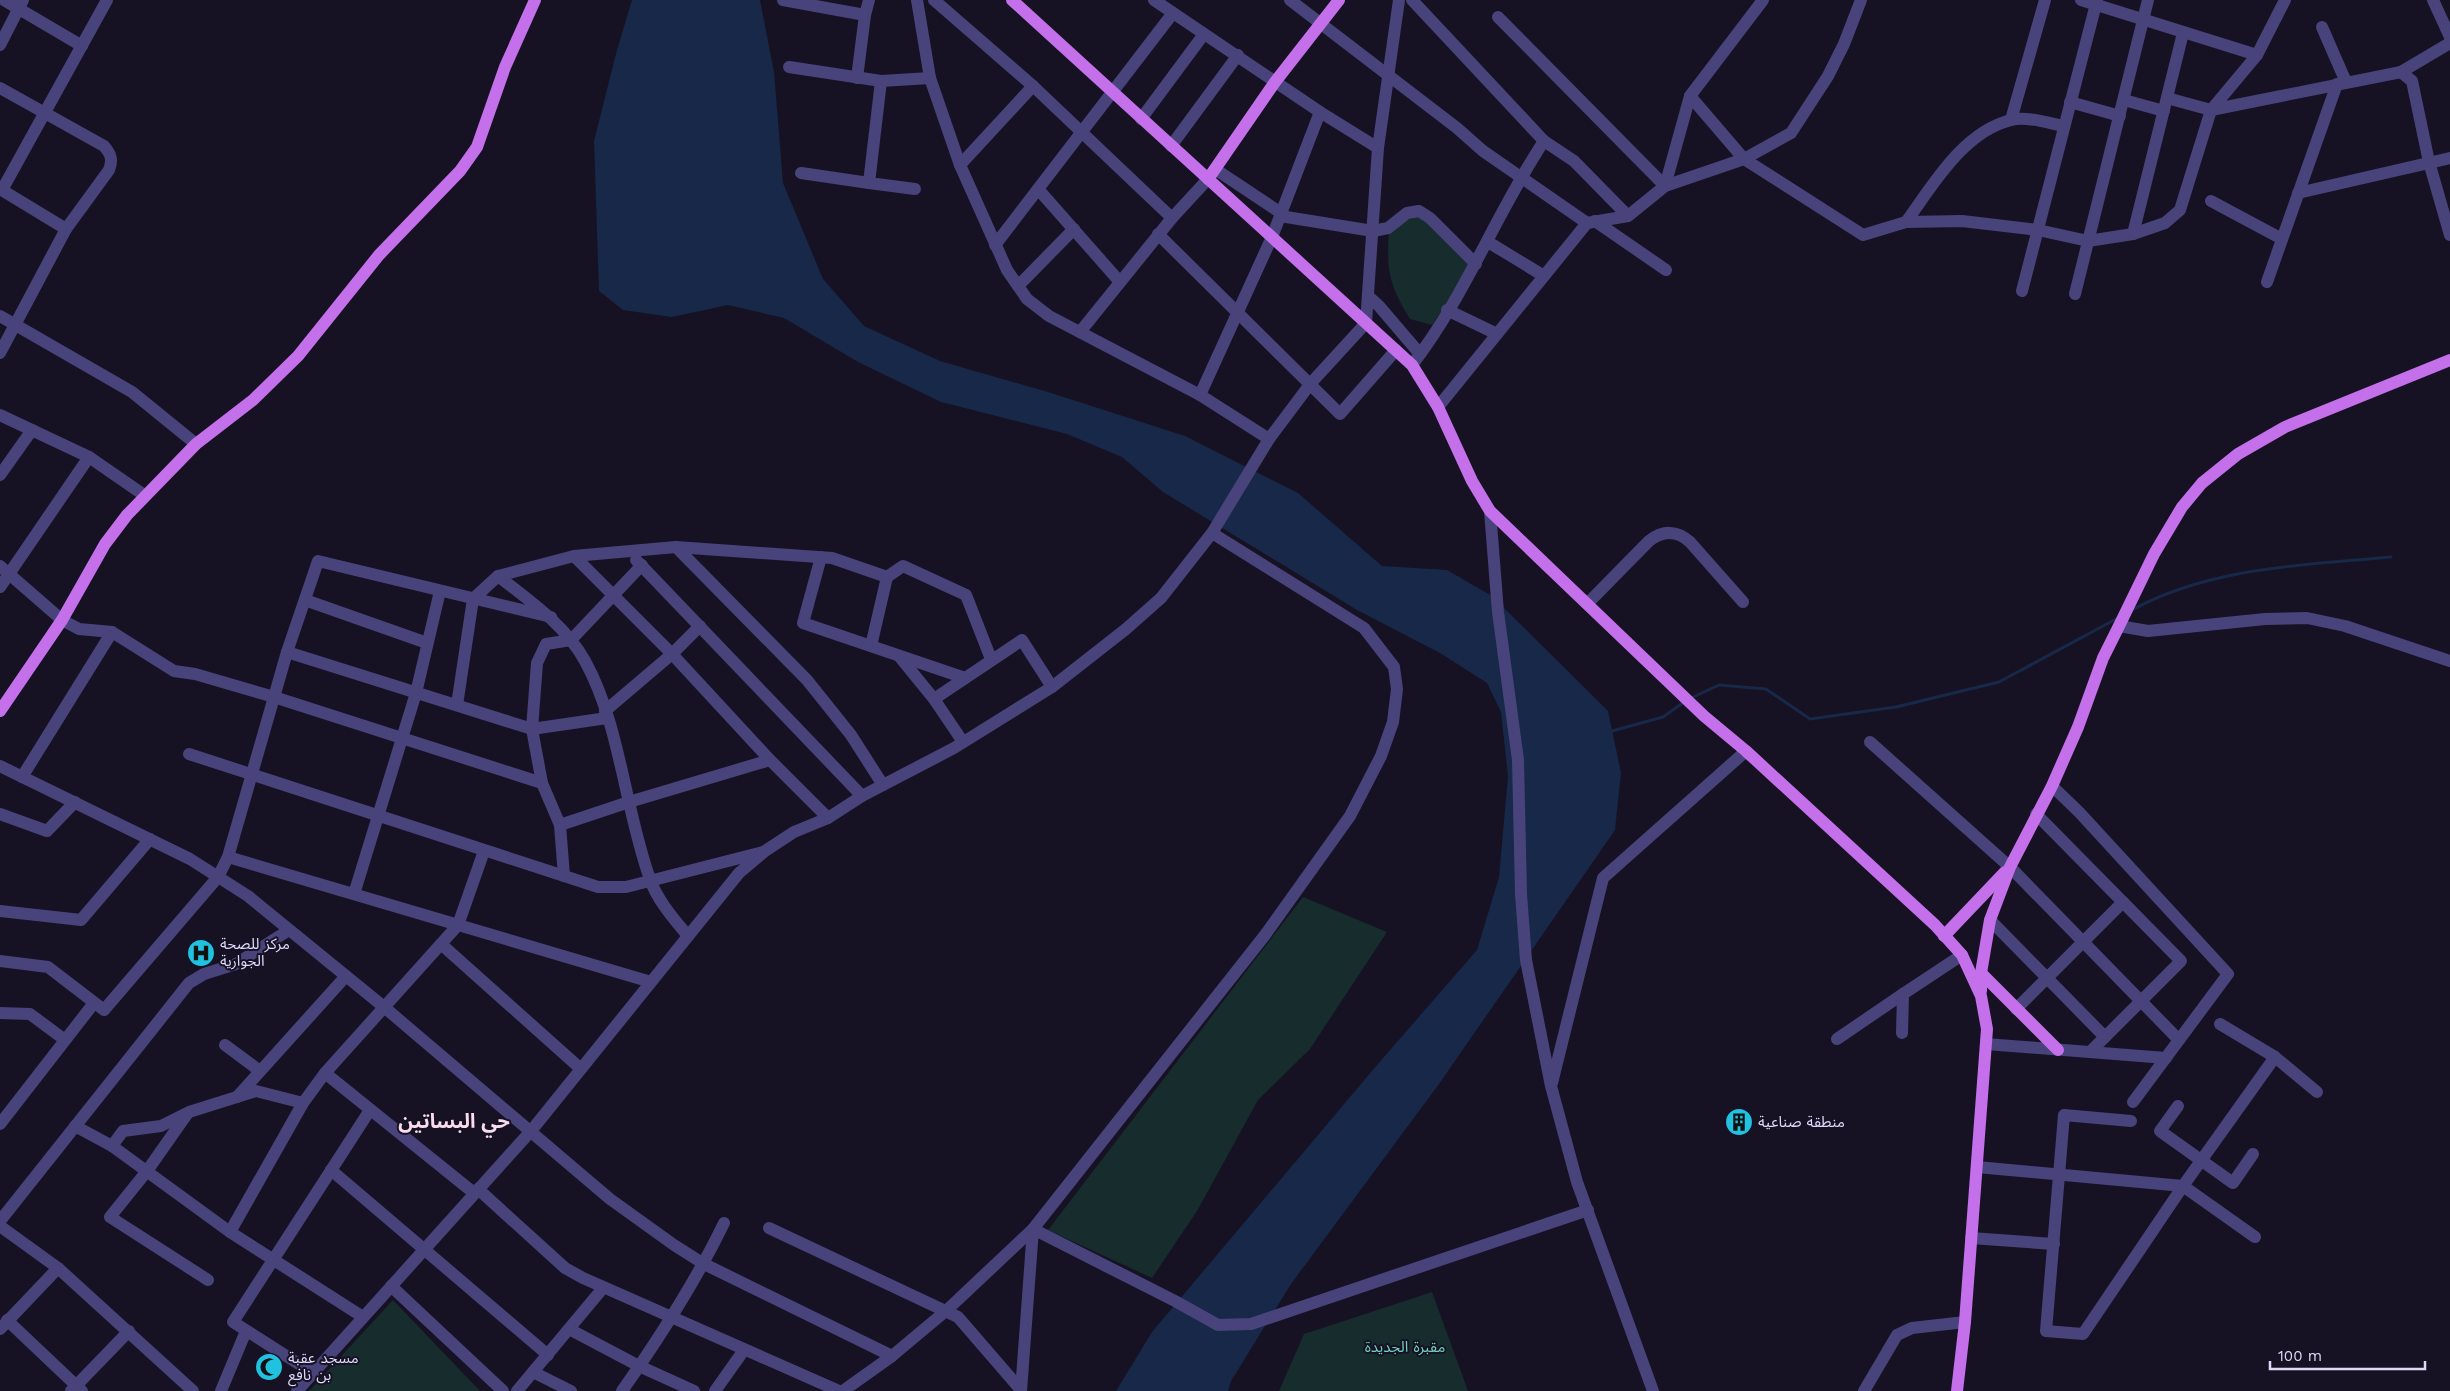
<svg xmlns="http://www.w3.org/2000/svg" width="2450" height="1391" font-family="'Work Sans','Noto Sans Arabic',sans-serif">
	<style>
		.green { fill: #162c2d }
		.water { fill: #172848 }
		.lines { fill: none; stroke-linecap: round; stroke-linejoin: round }
		.stream { stroke: #172848; stroke-width: 3 }
		.minor { stroke: #49437c; stroke-width: 12 }
		.major { stroke: #c470eb; stroke-width: 12 }
		.labels { text-anchor: middle; stroke-width: 4; stroke-linejoin: round; paint-order: stroke }
		.poi-label { font-size: 15px; fill: #dfdafa; stroke: #161224; text-anchor: start }
		.park-label { font-size: 15px; fill: #6fd0bd; stroke: #161224 }
		.district-label { font-size: 20px; font-weight: bold; fill: #fadced; stroke: #161224 }
	</style>
	<rect width="100%" height="100%" fill="#161224"/>
	<!-- green -->
	<g class="green">
		<path d="M1411,215H1421L1469,264L1466,273L1432,325L1410,319C1390,286 1386,272 1389,232Z"/>
		<polygon points="1303,897 1387,932 1310,1049 1258,1100 1197,1211 1152,1278 1048,1230"/>
		<polygon points="1432,1292 1468,1391 1279,1391 1304,1334"/>
		<polygon points="393,1300 480,1391 309,1391"/>
	</g>
	<!-- water -->
	<polygon class="water" points="632,0 760,0 774,72 783,183 823,279 864,326 940,361 1048,392 1185,436 1298,493 1382,566 1447,570 1492,596 1608,711 1621,773 1615,830 1439,1084 1291,1284 1231,1381 1228,1391 1116,1391 1152,1332 1377,1065 1477,950 1499,877 1508,776 1501,712 1487,683 1440,653 1357,610 1163,492 1122,457 1067,434 941,402 858,362 784,318 728,305 672,317 623,310 599,291 594,141 617,50"/>
	<g class="lines">
		<!-- stream -->
		<g class="stream">
			<path d="M2132,610C2210,567 2305,565 2391,557"/>
			<polyline points="1689,699 1719,685 1766,689 1810,719 1896,707 1999,682 2118,618"/>
			<polyline points="1612,731 1663,717 1684,702"/>
		</g>
		<!-- minor -->
		<g class="minor">
			<polyline points="4,0 82,46"/>
			<polyline points="783,0 865,15"/>
			<polyline points="917,0 930,78 960,165 1007,270 1027,299 1049,316 1200,395 1269,439"/>
			<polyline points="934,0 1033,86 1172,218"/>
			<polyline points="1154,0 1320,112 1378,148"/>
			<polyline points="1290,0 1457,128 1483,151 1587,223 1438,407"/>
			<polyline points="1412,0 1544,141 1574,161 1628,216"/>
			<polyline points="2081,0 2257,55"/>
			<polyline points="2433,0 2450,37"/>
			<polyline points="1498,17 1665,186"/>
			<polyline points="2322,27 2346,82"/>
			<polyline points="0,45 23,0"/>
			<polyline points="789,67 881,81 930,78"/>
			<polyline points="2401,72 2450,43"/>
			<polyline points="857,78 865,15 869,0"/>
			<polyline points="881,81 869,183 915,189"/>
			<path d="M0,88L104,146C111,154 113,160 109,170L66,229"/>
			<polyline points="1690,96 1744,159 1863,235 1906,222 1962,221 2038,230 2088,241 2133,234 2165,223 2180,210 2211,110 2257,55 2285,0"/>
			<polyline points="2167,98 2211,110 2401,72 2412,81 2429,162 2450,235"/>
			<polyline points="2124,100 2164,111"/>
			<polyline points="2070,102 2120,116"/>
			<polyline points="1141,119 1204,34"/>
			<polyline points="2011,120 2045,0"/>
			<polyline points="1171,146 1238,55"/>
			<polyline points="960,165 1033,86"/>
			<polyline points="1215,169 1281,213"/>
			<polyline points="801,173 869,183"/>
			<polyline points="1665,186 1690,96 1763,0"/>
			<polyline points="0,189 66,229 0,353"/>
			<polyline points="1038,189 1120,282"/>
			<polyline points="2,190 107,0"/>
			<polyline points="2298,193 2450,158"/>
			<polyline points="2211,201 2282,239"/>
			<polyline points="1280,216 1373,231 1388,228 1407,213 1419,211 1430,218 1476,264"/>
			<polyline points="1595,221 1666,270"/>
			<path d="M1906,222C1933,185 1963,132 2011,120C2027,116 2048,123 2064,126"/>
			<polyline points="1587,223 1628,216 1665,186 1744,159 1791,133 1828,76 1844,44 1861,0"/>
			<polyline points="1158,234 1340,414 1396,350"/>
			<polyline points="2133,234 2183,33"/>
			<polyline points="1488,242 1544,276"/>
			<polyline points="995,245 1173,13"/>
			<polyline points="2267,282 2337,84"/>
			<polyline points="1018,286 1074,229"/>
			<polyline points="2022,291 2097,0"/>
			<polyline points="2075,294 2148,0"/>
			<polyline points="1368,296 1379,306 1420,354"/>
			<polyline points="1447,310 1497,334"/>
			<polyline points="0,316 132,392 196,444"/>
			<polyline points="1080,332 1172,218 1208,179"/>
			<path d="M1412,365C1465,297 1496,213 1544,141"/>
			<polyline points="1200,395 1272,237 1320,112"/>
			<polyline points="0,415 89,457 144,495"/>
			<polyline points="0,475 32,430"/>
			<polyline points="1490,511 1498,612 1518,760 1521,894 1526,960 1551,1086 1577,1182 1653,1391"/>
			<polyline points="676,547 807,680 851,735 883,785"/>
			<polyline points="574,556 672,654 770,760 828,818"/>
			<polyline points="821,557 803,623 965,678"/>
			<polyline points="636,560 862,796"/>
			<polyline points="0,566 62,620 79,629 112,632 174,671 195,674 274,697 542,783"/>
			<path d="M498,576C530,601 565,625 585,661C620,724 625,810 650,879C657,900 674,919 688,936"/>
			<polyline points="0,587 89,457"/>
			<polyline points="305,600 427,643"/>
			<path d="M1587,604L1649,541C1663,530 1677,530 1690,542L1743,602"/>
			<polyline points="2119,626 2148,631 2265,619 2307,618 2345,626 2450,661"/>
			<polyline points="871,646 887,577"/>
			<polyline points="287,652 532,729 607,718"/>
			<polyline points="899,656 934,699 963,742"/>
			<polyline points="934,699 1022,640 1052,687"/>
			<polyline points="457,705 473,599 498,576 574,556 676,547 832,558 887,577 903,566 966,595 991,659"/>
			<polyline points="605,711 672,654 700,626"/>
			<polyline points="1870,742 2010,867 2179,1040"/>
			<polyline points="189,754 598,887 626,887 763,852"/>
			<polyline points="0,766 190,859 248,896 384,1007 610,1199 674,1245 704,1264 892,1356"/>
			<polyline points="22,777 112,632"/>
			<polyline points="2052,786 2079,812 2228,974 2133,1102"/>
			<polyline points="0,814 47,831 75,802"/>
			<polyline points="2036,814 2181,961 2090,1052"/>
			<polyline points="560,825 629,802 770,760"/>
			<polyline points="228,857 651,982"/>
			<polyline points="564,876 560,825 542,783 532,729 537,663 546,644 571,640 642,565"/>
			<polyline points="354,894 416,693 440,591"/>
			<polyline points="0,911 81,920 150,839"/>
			<polyline points="1990,920 2105,1037"/>
			<polyline points="441,944 581,1069"/>
			<polyline points="0,961 48,967 104,1010 218,877 228,857 287,652 318,561 551,617"/>
			<polyline points="2016,1009 2123,902"/>
			<polyline points="0,1013 30,1014 65,1040"/>
			<polyline points="2220,1024 2275,1057 2317,1092"/>
			<polyline points="1902,1033 1903,994 1962,955"/>
			<polyline points="1837,1039 1903,994"/>
			<polyline points="1986,1044 2166,1058"/>
			<polyline points="225,1045 260,1071"/>
			<polyline points="325,1073 474,1193"/>
			<polyline points="1552,1083 1603,878 1746,751"/>
			<polyline points="237,1097 346,976"/>
			<polyline points="303,1103 256,1091 189,1112 161,1126 123,1131 112,1146 230,1232 363,1317"/>
			<polyline points="2178,1106 2160,1131 2233,1183 2253,1154"/>
			<polyline points="187,1114 147,1171 110,1217 208,1280"/>
			<polyline points="2131,1121 2064,1115 2046,1331 2083,1334 2183,1186 2275,1057"/>
			<polyline points="0,1124 94,1003"/>
			<polyline points="75,1126 112,1146"/>
			<polyline points="1977,1167 2183,1186 2255,1237"/>
			<polyline points="331,1170 548,1355"/>
			<polyline points="478,1189 565,1268 583,1278 839,1391"/>
			<polyline points="0,1221 189,983 204,974 236,964 289,930"/>
			<polyline points="0,1226 58,1268 193,1391"/>
			<polyline points="769,1228 958,1317 1021,1390"/>
			<polyline points="230,1232 303,1103 325,1073 458,925 484,851"/>
			<polyline points="1971,1238 2054,1244"/>
			<polyline points="391,1286 503,1391"/>
			<polyline points="7,1320 82,1391"/>
			<polyline points="0,1329 58,1268"/>
			<polyline points="569,1329 639,1366 694,1391"/>
			<polyline points="533,1372 571,1391"/>
			<polyline points="313,1373 233,1322 370,1110"/>
			<polyline points="71,1391 129,1331"/>
			<polyline points="221,1391 246,1331"/>
			<polyline points="297,1391 531,1131 739,873 765,851 794,832 828,818 862,796 954,748 1052,687 1126,629 1161,598 1212,533 1269,439 1311,383 1366,323 1378,148 1399,0"/>
			<polyline points="517,1391 603,1288"/>
			<path d="M622,1391C660,1337 695,1283 724,1223"/>
			<polyline points="715,1391 744,1350"/>
			<polyline points="843,1391 892,1356 947,1310 1033,1229 1265,935 1350,816 1381,756 1393,722 1397,689 1394,667 1364,628 1212,533"/>
			<polyline points="1021,1391 1033,1229 1175,1301 1218,1325 1251,1324 1588,1210"/>
			<polyline points="1864,1391 1897,1335 1912,1328 1965,1322"/>
		</g>
		<!-- major -->
		<g class="major">
			<polyline points="1012,0 1412,365 1438,407 1472,481 1490,511 1704,716 1746,751 1935,925 1962,955 1981,996 1987,1029 1965,1322 1957,1391"/>
			<polyline points="1208,179 1275,82 1339,0"/>
			<polyline points="0,711 62,620 105,544 127,515 196,444 253,400 298,356 379,255 460,171 477,147 505,67 535,0"/>
			<polyline points="1944,936 2005,872"/>
			<polyline points="1981,973 2058,1050"/>
			<polyline points="1981,991 1981,973 1990,920 2010,867 2052,786 2078,727 2103,658 2119,626 2154,554 2182,507 2202,483 2238,454 2285,427 2450,360"/>
		</g>
	</g>
	<!-- icons -->
	<defs>
		<g id="hospital-disc" transform="scale(1.4375)"><circle r="9.5" fill="#20c2e0" stroke="#161224"/><path d="M-5-5h3v3.5h4V-5h3V5h-3V1.5h-4V5h-3Z" fill="#111"/></g>
		<g id="building-disc" transform="scale(1.4375)"><circle r="9.5" fill="#20c2e0" stroke="#161224"/><path d="M-4-6H4V6H1V3H-1V6H-4ZM-2.5-4.3h1.7v1.8h-1.7ZM.8-4.3h1.7v1.8H.8ZM-2.5-1h1.7V.8h-1.7ZM.8-1h1.7V.8H.8Z" fill="#111"/></g>
		<g id="mosque-disc" transform="scale(1.4375)"><circle r="9.5" fill="#20c2e0" stroke="#161224"/><path d="M3.5-4.9A6 6 0 1 0 3.5 4.9A5 5 0 1 1 3.5-4.9Z" fill="#111"/></g>
	</defs>
	<g fill-rule="evenodd">
		<use href="#hospital-disc" x="201" y="953"/>
		<use href="#building-disc" x="1739" y="1122"/>
		<use href="#mosque-disc" x="269" y="1367"/>
	</g>
	<g class="labels">
		<!-- poi labels -->
		<g class="poi-label">
			<text x="220" y="949">مركز للصحة<tspan x="220" dy="17">الجوارية</tspan></text>
			<text x="1758" y="1127">منطقة صناعية</text>
			<text x="288" y="1363">مسجد عقبة<tspan x="288" dy="17">بن نافع</tspan></text>
		</g>
		<!-- park labels -->
		<g class="park-label">
			<text x="1405" y="1352">مقبرة الجديدة</text>
		</g>
		<!-- district labels -->
		<g class="district-label">
			<text x="454" y="1128">حي البساتين</text>
		</g>
	</g>
	<!-- scale -->
	<path d="M2270 1361v8h155v-8" fill="none" stroke="#dfdafa" stroke-width="2.5"/>
	<text x="2278" y="1361" font-size="15" fill="#dfdafa" stroke="#161224" stroke-width="4" paint-order="stroke">100 m</text>
</svg>
